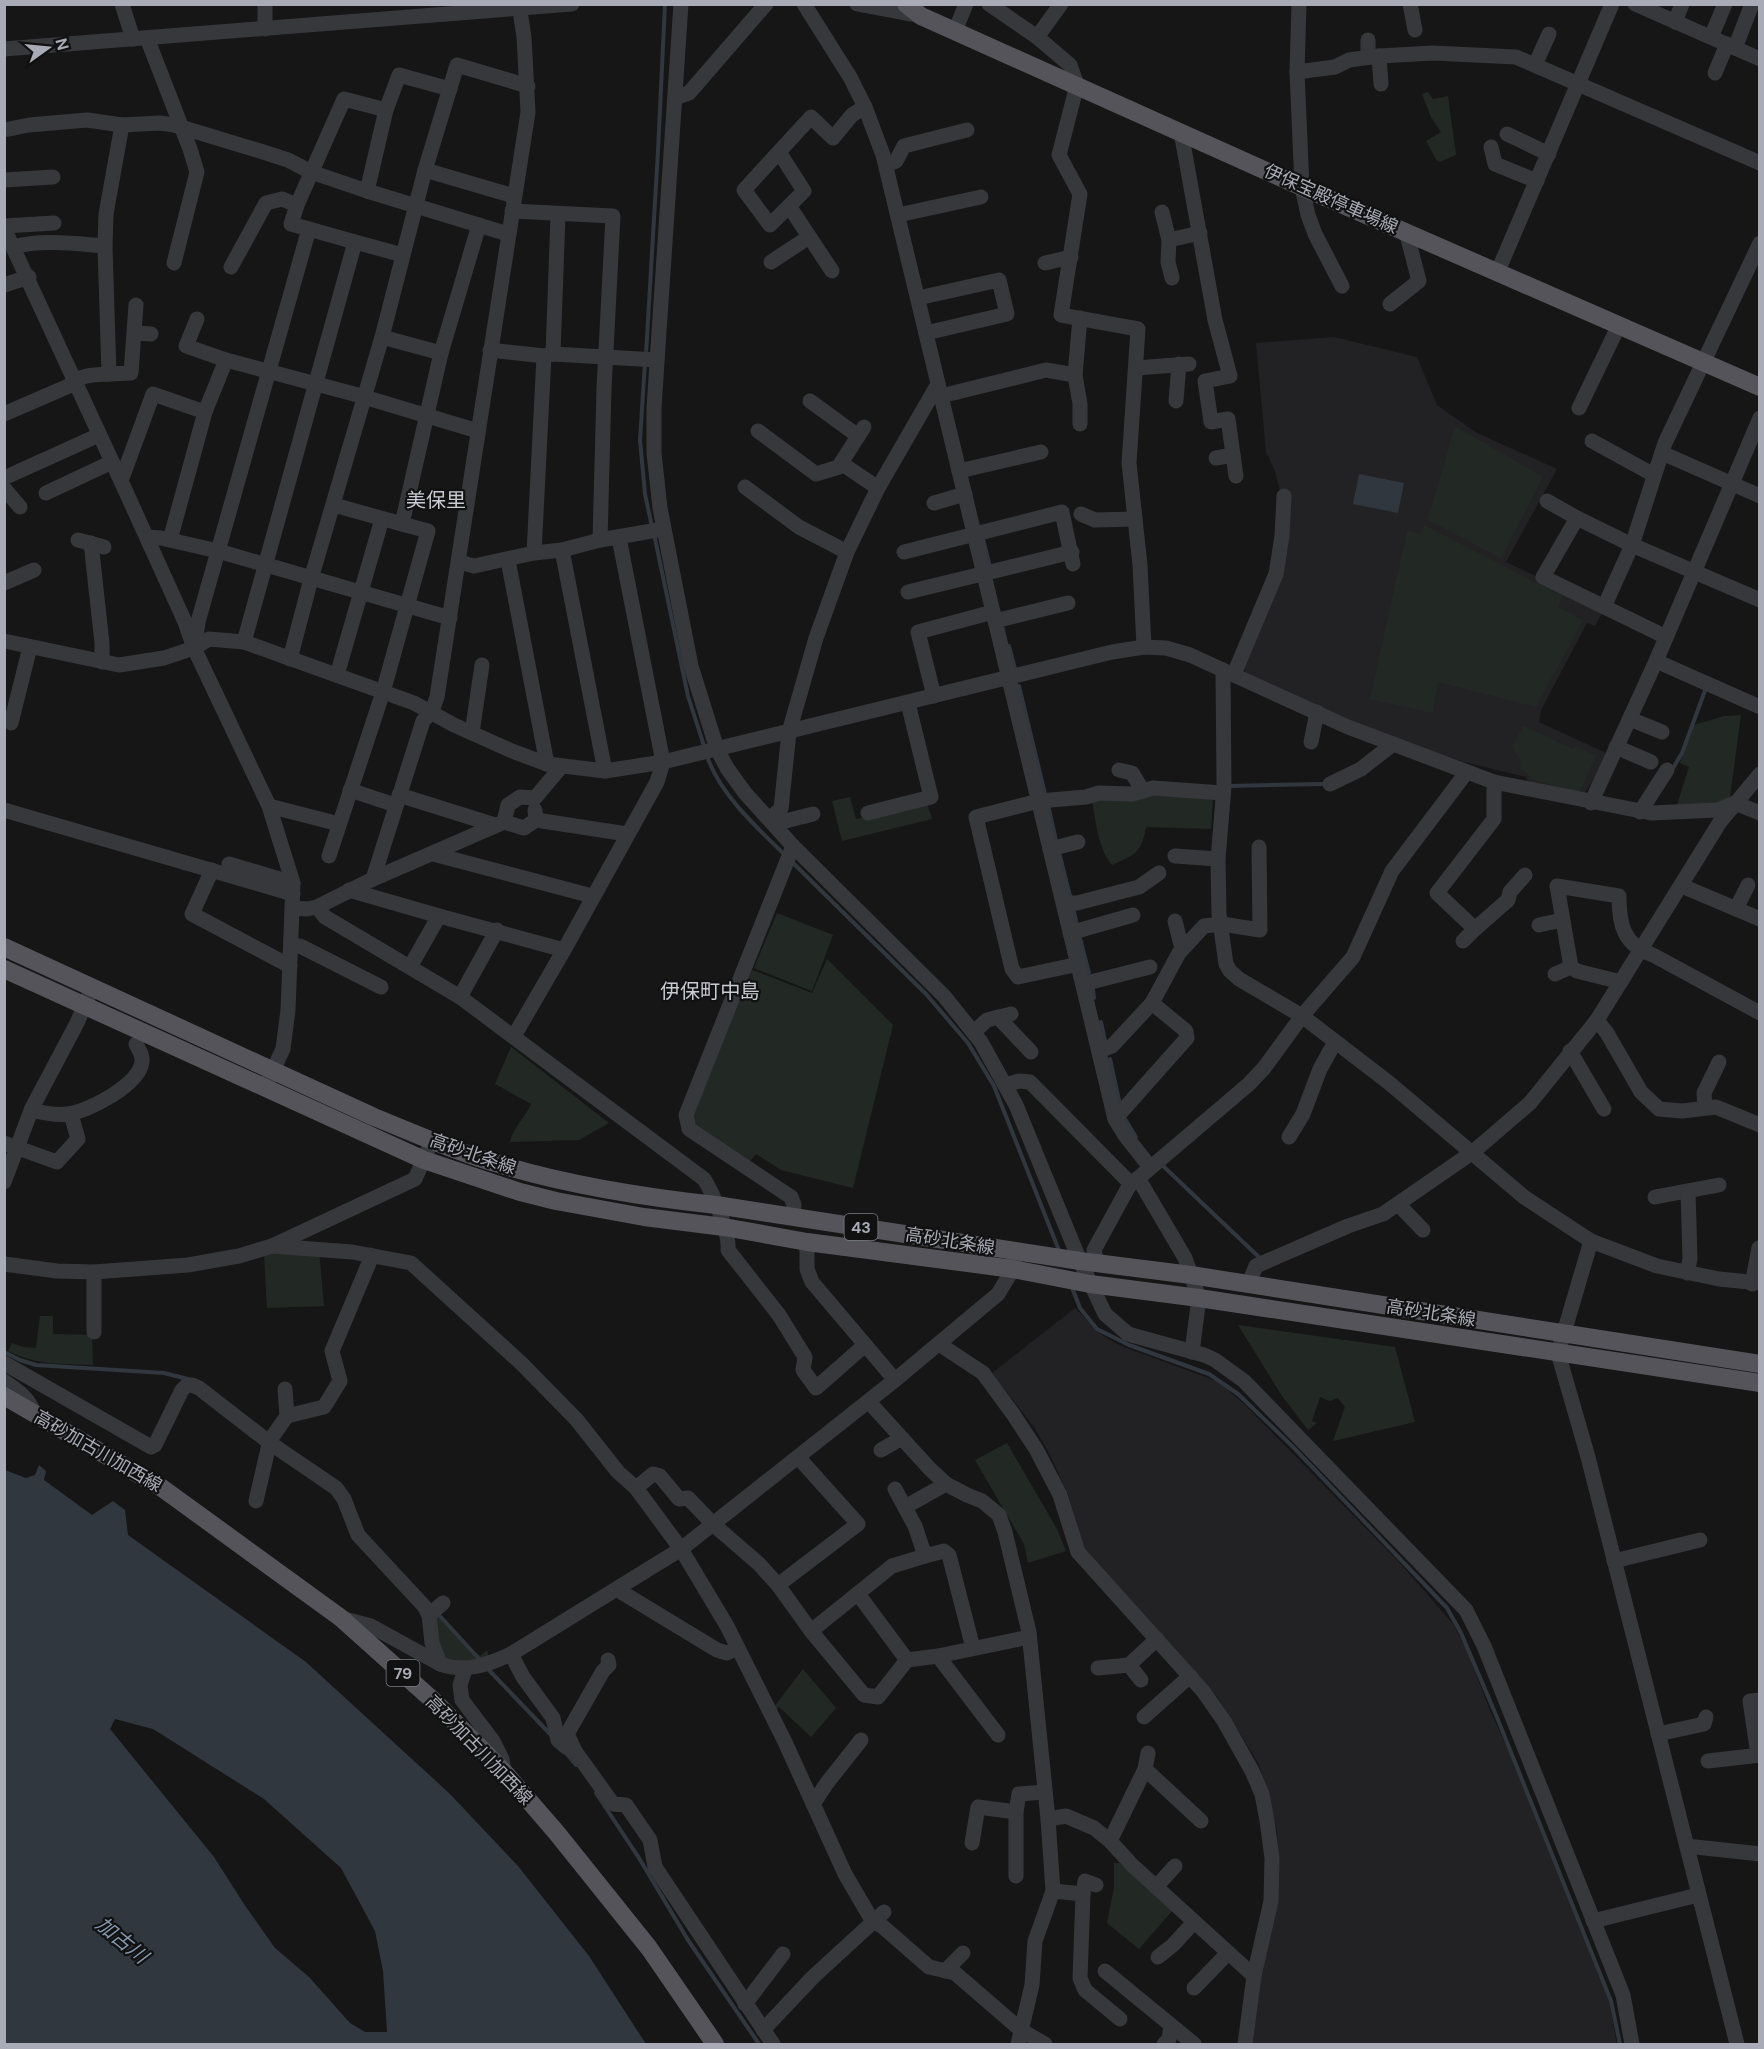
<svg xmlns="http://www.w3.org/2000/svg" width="1764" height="2049" font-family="'DM Sans','Noto Sans JP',sans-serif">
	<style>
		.built { fill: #222224 }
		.green { fill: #222924 }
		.water { fill: #30373f; fill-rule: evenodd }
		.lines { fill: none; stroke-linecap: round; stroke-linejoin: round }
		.stream { stroke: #30373f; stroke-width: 4 }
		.minor { stroke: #37383c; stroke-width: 15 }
		.major { stroke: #54545a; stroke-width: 18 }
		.labels { text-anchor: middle; stroke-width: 4.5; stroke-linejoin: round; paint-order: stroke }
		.shield { fill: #111112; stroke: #7b7e85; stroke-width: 1.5 }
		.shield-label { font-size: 16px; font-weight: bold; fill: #a9acb6 }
		.street-label { font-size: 18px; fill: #a9acb6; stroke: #111112 }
		.neighbourhood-label { font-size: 20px; fill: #cacbd2; stroke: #111112 }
		.water-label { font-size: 20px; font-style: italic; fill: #8496ad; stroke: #111112 }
	</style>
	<rect width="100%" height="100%" fill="#161617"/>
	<!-- built -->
	<g class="built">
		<polygon points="1334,337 1417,357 1437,405 1475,432 1557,469 1506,562 1600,607 1603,611 1595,626 1587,623 1541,710 1539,722 1606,753 1593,781 1583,795 1528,782 1526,777 1464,762 1390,738 1246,673 1243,667 1279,571 1280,491 1275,471 1266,452 1256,343"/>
		<polygon points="1075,1308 1102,1335 1121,1346 1219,1382 1246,1406 1399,1562 1453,1624 1466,1648 1489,1708 1515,1765 1609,2001 1617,2044 1249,2044 1278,1852 1277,1830 1259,1764 1216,1695 1084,1548 1068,1494 1049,1453 1034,1427 992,1373"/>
	</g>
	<!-- green -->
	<g class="green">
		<polygon points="1428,92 1433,99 1448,96 1456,155 1440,162 1437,161 1426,141 1441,132 1431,117 1422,94"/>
		<polygon points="1455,426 1543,477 1501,558 1428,520"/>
		<polygon points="1424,525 1562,596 1558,607 1583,620 1536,707 1438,682 1433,713 1370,699 1407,531 1421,534"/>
		<polygon points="1741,715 1730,797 1718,804 1676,808 1689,767 1680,763 1694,725 1724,716"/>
		<polygon points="1524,726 1573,749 1577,746 1596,756 1579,793 1531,779 1528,774 1519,768 1521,762 1512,746"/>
		<path d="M1157,792L1213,797L1211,829L1146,827C1142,852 1135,855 1112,865C1098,849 1096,821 1092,801Z"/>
		<polygon points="850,797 856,819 927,803 932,819 842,841 832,801"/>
		<polygon points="777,913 833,935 812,991 754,968"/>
		<polygon points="827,959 893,1025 853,1188 781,1170 756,1154 750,1161 696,1126 692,1112 752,970 812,993"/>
		<path d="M511,1047L609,1123L579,1140L510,1142C514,1126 525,1118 531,1104L495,1084Z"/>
		<polygon points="273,1250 319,1251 324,1306 267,1308 264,1254"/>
		<path d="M40,1316H53V1334L92,1335L93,1365C62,1364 36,1365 8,1351L12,1343L23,1347L36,1348Z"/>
		<polygon points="1238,1325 1395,1347 1415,1422 1333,1441 1345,1407 1338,1398 1330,1401 1320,1397 1312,1421 1317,1423 1308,1430 1282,1396"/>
		<polygon points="1007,1443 1057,1529 1066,1551 1028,1563 1024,1544 975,1460"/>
		<path d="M436,1614L472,1654L476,1653L480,1656L487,1650L489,1657C474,1660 443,1669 437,1648C435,1638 437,1625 436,1614Z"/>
		<polygon points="803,1669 836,1708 811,1737 779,1707 773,1713 771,1711"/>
		<polygon points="1114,1863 1119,1863 1172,1911 1139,1949 1107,1923 1114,1887"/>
	</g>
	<!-- water -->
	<g class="water">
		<polygon points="1359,474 1404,483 1398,513 1353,504"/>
		<path d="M39,1465L46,1471L44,1480L92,1515L113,1501L125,1510L128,1535L306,1662L449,1793L518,1866L589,1956L646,2044H5V1470L26,1478L35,1475ZM115,1719L153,1729L264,1799L341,1868L375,1931L383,1971L387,2032H365L350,2023L309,1977L275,1948L244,1904L214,1857L110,1729Z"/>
	</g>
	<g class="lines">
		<!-- stream -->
		<g class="stream">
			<polyline points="646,354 658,151 665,4"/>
			<polyline points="645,362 640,440 645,494 652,527"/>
			<polyline points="654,534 688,696 705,749"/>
			<polyline points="983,539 990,567"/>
			<polyline points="1009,646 1015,669"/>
			<polyline points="1019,686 1046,798"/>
			<path d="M707,756C719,793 757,828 785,855"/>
			<polyline points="1672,770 1682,753 1706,688"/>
			<polyline points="1228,786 1322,784"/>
			<polyline points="1048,805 1057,845"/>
			<polyline points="1059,852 1071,900"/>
			<polyline points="790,860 926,994 968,1043 994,1086 1060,1253"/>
			<polyline points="1073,907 1077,926"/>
			<polyline points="1079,934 1089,973"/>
			<polyline points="1093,990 1094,998"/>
			<polyline points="1101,1022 1105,1041"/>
			<polyline points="1110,1059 1120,1105"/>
			<polyline points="1125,1119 1136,1137"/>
			<polyline points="1161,1164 1262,1260"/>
			<polyline points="1071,1285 1080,1308 1097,1329 1129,1345 1209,1374 1238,1394 1293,1447 1447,1608 1461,1633 1496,1715 1611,2001 1620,2044"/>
			<polyline points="4,1352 20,1360 36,1365 164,1373 188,1379"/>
			<polyline points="438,1614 481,1661"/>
			<polyline points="486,1667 551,1735"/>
			<polyline points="566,1753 576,1765"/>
			<polyline points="596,1793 639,1858 688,1940 759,2044"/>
		</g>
		<!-- minor -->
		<g class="minor">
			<polyline points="122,4 133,39"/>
			<polyline points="265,4 265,29"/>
			<polyline points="681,4 658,347 654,408 654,453 660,508 691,666 717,749 727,768 745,793 793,846 944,996 981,1042 1016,1105 1080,1261 1105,1314 1128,1334 1204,1355 1215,1360 1244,1381 1466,1610 1484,1646 1623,1995 1632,2044"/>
			<polyline points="804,4 850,77 865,107 883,155 1115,1119 1124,1134 1150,1167"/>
			<polyline points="857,4 921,16"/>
			<polyline points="989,4 1037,37 1070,65 1077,85 1059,155 1080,194 1061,315 1138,329 1129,463 1140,565 1144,647"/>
			<polyline points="1299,4 1297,72 1302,187 1308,215 1315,234 1342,286"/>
			<polyline points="1410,4 1415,30"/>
			<polyline points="1635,4 1760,59"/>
			<polyline points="1675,22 1682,4"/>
			<polyline points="955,31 966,4"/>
			<polyline points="1037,37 1061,4"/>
			<polyline points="1711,37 1725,4"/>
			<polyline points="147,38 190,149 197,172 174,263"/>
			<polyline points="1735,48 1752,4"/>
			<polyline points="4,49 572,4"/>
			<polyline points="1379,56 1381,84"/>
			<polyline points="1368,57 1368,40"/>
			<polyline points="1535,65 1549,34"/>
			<polyline points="1297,72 1335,67 1349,60 1379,56 1433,53 1516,57 1760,163"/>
			<polyline points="1715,73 1727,44"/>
			<polyline points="675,98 689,93 766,4"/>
			<polyline points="4,130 29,125 87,120 122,125 160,123 174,125 260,151 288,160 311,172 367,191 508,234"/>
			<polyline points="1181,132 1215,320 1230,376 1205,381 1211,422 1228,419 1236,476"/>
			<polyline points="1507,134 1549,154"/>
			<polyline points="1491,147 1495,164 1537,181"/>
			<polyline points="779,152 804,191 770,225 744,190 811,117 833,138 852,115 865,107"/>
			<polyline points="886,165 896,161 904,146 967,130"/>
			<polyline points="425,170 514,196"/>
			<polyline points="4,180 53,177"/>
			<polyline points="367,191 386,110 399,75 450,89"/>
			<polyline points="789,206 832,271"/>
			<polyline points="512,211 613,216 604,389 600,540"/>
			<polyline points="1162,212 1169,240 1168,262 1172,278"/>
			<polyline points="898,215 981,197"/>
			<polyline points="4,226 54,223"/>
			<polyline points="4,228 121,481 185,622 194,648 269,806 293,883 288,1010 283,1049 268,1081"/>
			<polyline points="1169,240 1200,233"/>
			<polyline points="355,242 403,255"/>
			<path d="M14,247C40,239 78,244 105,246"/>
			<polyline points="771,262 809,237"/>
			<polyline points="1045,263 1071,257"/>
			<polyline points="231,267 266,203 282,199 297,205"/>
			<polyline points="1498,271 1612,4"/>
			<polyline points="4,285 29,277"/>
			<polyline points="918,298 999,280 1007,314 926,333"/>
			<polyline points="1390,304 1419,281 1406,231"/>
			<polyline points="197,319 186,346 226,360"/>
			<polyline points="135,333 151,334"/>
			<polyline points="490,350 544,356 553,354 657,360"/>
			<polyline points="441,353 479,225"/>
			<polyline points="553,354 558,215"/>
			<polyline points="1136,368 1189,364"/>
			<polyline points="109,374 131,373 136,305"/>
			<polyline points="941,396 1046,370 1075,375"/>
			<polyline points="810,401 858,436"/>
			<polyline points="1176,401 1179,364"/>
			<polyline points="1579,408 1619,325"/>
			<path d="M4,414L71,385C81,374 95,375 109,374L105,246L106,214L122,125"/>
			<polyline points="1080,424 1080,404 1075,375 1080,318"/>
			<polyline points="758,431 816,474 839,467 841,463 878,488"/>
			<polyline points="1592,441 1654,475"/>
			<polyline points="1662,453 1760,496"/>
			<polyline points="1216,458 1233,455"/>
			<polyline points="841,463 864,427"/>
			<polyline points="959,471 1041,452"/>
			<polyline points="4,478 99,435"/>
			<polyline points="121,481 153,394 205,412"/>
			<polyline points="745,487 799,527 847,552"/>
			<polyline points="4,488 20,507"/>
			<polyline points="46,493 112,462"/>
			<polyline points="1547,501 1577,518"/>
			<polyline points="934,503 965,494"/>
			<polyline points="334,505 402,524 441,353 382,337"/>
			<polyline points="1081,514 1095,520 1135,519"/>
			<polyline points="147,537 161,538 218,551 450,618"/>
			<polyline points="78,540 104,547"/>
			<polyline points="170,540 205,412 226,360 354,394 478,431"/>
			<polyline points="91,543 102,643 102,662"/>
			<polyline points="562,550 605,771"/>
			<polyline points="904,552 1062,512 1073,564"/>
			<polyline points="534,553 544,356"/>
			<polyline points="508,560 547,764"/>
			<polyline points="459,562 474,566 534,553 562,550 600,540 663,529"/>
			<polyline points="4,583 34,570"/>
			<polyline points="908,592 1072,552"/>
			<polyline points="1604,607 1632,545 1665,443 1760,243"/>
			<polyline points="995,621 1068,603"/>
			<polyline points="1666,637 1543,577 1577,518 1632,545 1760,600"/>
			<polyline points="4,641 119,665 164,658 194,648 209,639 244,642 414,703 454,725 512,751 547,764 605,771 663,762 1112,652 1144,647 1166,648 1190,655 1348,727 1494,782 1651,813 1718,810 1735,803 1760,813"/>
			<polyline points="244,642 355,242 309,229"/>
			<polyline points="195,645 198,622 309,229 291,224 297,205 344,99 386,110"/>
			<polyline points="290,659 311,579 382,337 425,170 457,65 528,86"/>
			<polyline points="1656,661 1760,707"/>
			<polyline points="1223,670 1224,787 1218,859 1219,914 1226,964 1230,971 1239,979 1302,1016 1388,1082 1524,1197 1591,1241 1657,1266 1719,1279 1760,1283"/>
			<polyline points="1234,674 1276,574 1282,536 1284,496"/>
			<polyline points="337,675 382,519"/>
			<polyline points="934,696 918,632 993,612"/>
			<polyline points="1630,719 1662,732"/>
			<polyline points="11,723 30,647"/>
			<polyline points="472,733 482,665"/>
			<polyline points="1311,742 1317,712"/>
			<polyline points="1616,747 1651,762"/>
			<polyline points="1119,770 1132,773 1143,791"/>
			<polyline points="1494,782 1494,819 1437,893 1475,929 1508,900 1510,892 1525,875"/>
			<polyline points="1330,784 1361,769 1393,744"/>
			<polyline points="350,790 395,805"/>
			<polyline points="399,795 495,825"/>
			<polyline points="1591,803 1656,661 1760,418"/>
			<polyline points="269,806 339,824"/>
			<polyline points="4,810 293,894"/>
			<polyline points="1640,812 1667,770"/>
			<polyline points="868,813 931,797 908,703"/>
			<polyline points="769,819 781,809 789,732 816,638 847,552 878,488 938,384"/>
			<polyline points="536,820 627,834"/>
			<polyline points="504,822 524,828 536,820 535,810"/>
			<polyline points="774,824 813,814"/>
			<polyline points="793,846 686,1115 689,1129 791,1197 794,1205 793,1217"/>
			<polyline points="1050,849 1078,842"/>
			<polyline points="433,854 592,896"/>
			<polyline points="329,856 383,692 428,531 402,524"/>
			<polyline points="1175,856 1218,859"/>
			<polyline points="229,864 293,883"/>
			<polyline points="212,870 192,914 290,966"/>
			<polyline points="373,879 423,721 432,711 437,697 528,112 524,37 519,4"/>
			<polyline points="1682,886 1760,919"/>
			<polyline points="349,890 439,916"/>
			<polyline points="1064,903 1077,903 1139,887 1159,873"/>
			<path d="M317,907L325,917L460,997L704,1179C713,1193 730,1234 728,1250L779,1315L805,1357L803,1370L816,1388L865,1345"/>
			<polyline points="293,908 307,909 317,907 373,879 504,822 508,805 520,797 535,798 561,767"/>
			<polyline points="1736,909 1748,885"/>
			<polyline points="1175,921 1182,949"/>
			<polyline points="1539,925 1562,920"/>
			<polyline points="1070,933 1133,915"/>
			<polyline points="1463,941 1475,929"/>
			<polyline points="292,946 300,946 381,987"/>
			<polyline points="1079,964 1018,977 1012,969 976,817 1039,801 1086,797 1099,793 1132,794 1153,788 1223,793"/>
			<polyline points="410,967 439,916 564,950"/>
			<path d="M1571,967L1557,886L1619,896C1619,924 1623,945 1653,955L1760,1013"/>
			<polyline points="1555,974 1571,967 1577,971 1621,982"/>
			<polyline points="1083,984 1150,967"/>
			<polyline points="460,997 497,930"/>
			<polyline points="1152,1003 1179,953 1204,926 1222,924 1260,930 1259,847"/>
			<polyline points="998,1017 1031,1052"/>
			<polyline points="1597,1020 1607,1033 1641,1092 1659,1109 1682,1111 1716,1107 1760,1125"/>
			<polyline points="974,1032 987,1020 1011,1014"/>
			<polyline points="514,1036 564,950 657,782 663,762 619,538"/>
			<polyline points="1099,1051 1112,1046 1152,1003 1186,1031 1187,1038 1115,1119"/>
			<polyline points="1570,1051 1604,1109"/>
			<polyline points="1006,1085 1019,1081 1030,1082 1131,1184"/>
			<polyline points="1705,1107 1704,1093 1719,1062"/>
			<path d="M31,1110C43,1113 56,1116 68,1114C89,1111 139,1085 142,1062C143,1055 139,1050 136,1044"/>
			<polyline points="1289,1137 1303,1114 1320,1069 1335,1042"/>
			<polyline points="4,1143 57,1162 78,1139 71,1114"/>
			<polyline points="1138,1178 1185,1258 1199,1298 1192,1352"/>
			<polyline points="4,1182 32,1108 77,1023 92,988"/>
			<polyline points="1655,1197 1719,1185"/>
			<polyline points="1398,1204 1423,1230"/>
			<polyline points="1591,1241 1558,1353 1588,1457 1737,2044"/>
			<polyline points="807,1242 807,1269 812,1282 895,1380"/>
			<polyline points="272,1246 352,1252 411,1263 521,1363 576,1419 618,1472 636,1488 681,1549 727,1626 785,1742 845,1874 873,1922 813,1977 763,2030"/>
			<polyline points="1097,1262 1094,1250 1129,1186 1249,1084 1264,1068 1302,1016 1353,957 1392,871 1466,773"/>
			<polyline points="4,1264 57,1271 94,1272 188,1265 239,1256 272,1246 415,1179 432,1141"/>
			<polyline points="94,1272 94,1332"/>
			<polyline points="1687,1273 1690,1259 1688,1191"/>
			<polyline points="1752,1284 1759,1248"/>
			<polyline points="1248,1285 1256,1266 1348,1226 1383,1214 1473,1152 1530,1103 1597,1020 1720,822 1760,774"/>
			<polyline points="939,1344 983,1373 1013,1414 1036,1449 1060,1495 1078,1552 1203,1691 1224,1721 1252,1771 1262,1794 1267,1821 1272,1858 1271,1901 1254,1976 1245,2044"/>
			<polyline points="4,1363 151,1447 155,1445 182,1390 187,1385 192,1385 199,1388 270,1443 336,1488 344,1499 358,1535 424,1606 429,1615"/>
			<path d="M4,1381C15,1389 30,1398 33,1412"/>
			<polyline points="869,1402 929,1468 946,1484 967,1495 982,1501 999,1515 1005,1532 1029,1632 1048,1819 1053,1891 1035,1941 1032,1985 1018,2044"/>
			<polyline points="287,1416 324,1407 340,1381 332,1351 369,1263 370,1255"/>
			<polyline points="881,1450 902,1438"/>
			<polyline points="636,1488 653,1474 660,1476 679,1499 688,1498 713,1524 759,1564 778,1585 811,1631 864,1695 878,1697 907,1660 938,1656 1029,1637"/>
			<polyline points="256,1501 270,1440 287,1416 285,1389"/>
			<polyline points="905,1507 946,1484"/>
			<polyline points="925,1556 944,1551 949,1555 973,1648"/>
			<polyline points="1614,1561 1700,1540"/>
			<polyline points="778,1585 858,1524 798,1457"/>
			<polyline points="618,1590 717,1650 727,1653 738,1648"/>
			<polyline points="858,1594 907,1660"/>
			<path d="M341,1618L371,1626L440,1664C465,1673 487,1665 511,1654L681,1549L732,1509L895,1380L998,1294L1013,1269L1015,1259"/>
			<polyline points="811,1631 892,1566 925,1556 915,1526 895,1489"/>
			<polyline points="511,1654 523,1677 553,1718 558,1740 566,1747 575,1751 613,1804 626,1805 650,1840 655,1867 773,2044"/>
			<polyline points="938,1656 998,1735"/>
			<polyline points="440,1664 432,1643 429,1615 443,1603"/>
			<polyline points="1129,1665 1141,1680"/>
			<polyline points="1098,1668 1129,1665 1157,1639"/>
			<polyline points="465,1670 460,1685 462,1700 493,1741 502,1759 504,1772"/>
			<polyline points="1144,1717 1190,1676"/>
			<polyline points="1658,1734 1704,1724 1706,1717"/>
			<polyline points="575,1751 567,1734 603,1671 609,1665 608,1660"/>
			<polyline points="1758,1755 1750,1701 1760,1700"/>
			<polyline points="1708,1761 1760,1755"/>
			<polyline points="1145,1769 1201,1821"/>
			<polyline points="813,1804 827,1783 861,1740"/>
			<polyline points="1016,1812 1016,1876"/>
			<polyline points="1048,1819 1066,1816 1094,1828 1110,1841 1132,1865 1254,1976"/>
			<polyline points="1110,1841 1145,1769 1148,1753"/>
			<polyline points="972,1843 978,1807 1016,1812 1019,1794 1045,1792"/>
			<polyline points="1687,1846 1760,1854"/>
			<polyline points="1156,1887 1175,1866"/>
			<polyline points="1053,1891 1083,1894 1080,1978 1085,1990 1120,2019"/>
			<polyline points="1083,1894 1085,1881 1096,1885"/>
			<polyline points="884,1912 873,1922 882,1926 929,1967 955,1973 1022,2031 1045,2044"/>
			<polyline points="1593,1921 1698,1895"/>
			<polyline points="1158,1957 1173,1945 1194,1922"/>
			<polyline points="945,1971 963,1953"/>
			<polyline points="1105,1971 1194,2044"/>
			<polyline points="1194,1988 1228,1953"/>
			<polyline points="745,2004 783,1954"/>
			<polyline points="1164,2044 1169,2039 1171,2026"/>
		</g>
		<!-- major -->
		<g class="major">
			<polyline points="906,4 921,16 1302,187 1760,387"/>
			<path d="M4,947L374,1117C414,1133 453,1151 495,1163C566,1185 642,1197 716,1205L1080,1261L1191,1275L1760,1364"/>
			<polyline points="4,969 424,1160 520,1192 556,1201 644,1217 724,1227 807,1242 1013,1269 1090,1284 1199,1298 1760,1383"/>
			<polyline points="4,1396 162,1488 341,1618 437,1704 504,1772 556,1832 649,1948 715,2044"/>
		</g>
	</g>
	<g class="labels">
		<!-- shield labels -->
		<g class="shield">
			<rect x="844.5" y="1214" width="33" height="26" rx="4.5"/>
			<rect x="386.5" y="1660" width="33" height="26" rx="4.5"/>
		</g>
		<g class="shield-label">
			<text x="861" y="1233">43</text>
			<text x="403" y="1679">79</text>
		</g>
		<!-- street labels -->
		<g class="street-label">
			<text transform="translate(1331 199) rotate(24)" y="6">伊保宝殿停車場線</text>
			<text transform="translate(473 1154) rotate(19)" y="6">高砂北条線</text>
			<text transform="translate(950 1241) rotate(9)" y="6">高砂北条線</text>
			<text transform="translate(1431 1313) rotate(9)" y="6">高砂北条線</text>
			<text transform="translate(98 1451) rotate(30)" y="6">高砂加古川加西線</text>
			<text transform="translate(479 1750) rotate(46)" y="6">高砂加古川加西線</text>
		</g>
		<!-- neighbourhood labels -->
		<g class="neighbourhood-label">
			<text x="436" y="507">美保里</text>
			<text x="710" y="998">伊保町中島</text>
		</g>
		<!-- water labels -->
		<g class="water-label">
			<text transform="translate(122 1940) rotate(39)" y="7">加古川</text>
		</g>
	</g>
	<!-- border -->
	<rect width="1764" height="2049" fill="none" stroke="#a9acb6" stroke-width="12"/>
	<!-- north arrow -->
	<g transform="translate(48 48) rotate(75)" stroke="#111112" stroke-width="4.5" paint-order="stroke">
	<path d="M0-4.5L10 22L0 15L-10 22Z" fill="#a9acb6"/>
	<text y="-9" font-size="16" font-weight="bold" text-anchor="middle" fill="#a9acb6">N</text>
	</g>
</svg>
